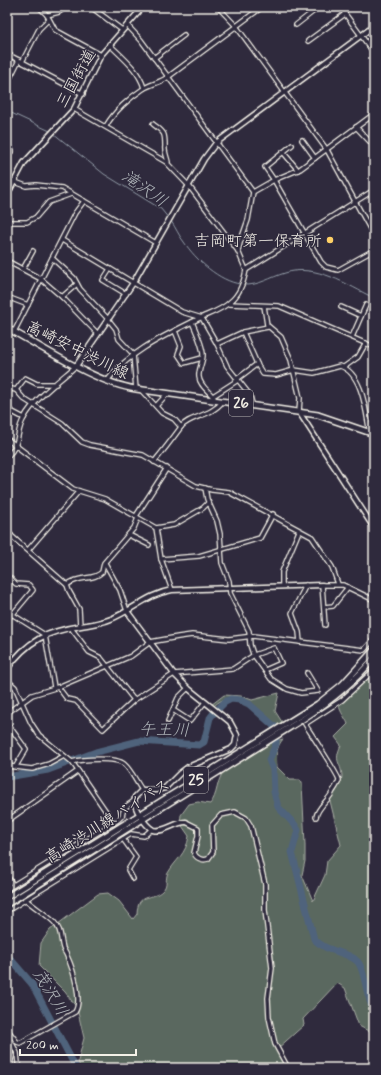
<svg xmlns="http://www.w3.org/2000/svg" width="381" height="1075" font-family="Mynerve,'Klee One',sans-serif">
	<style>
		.green { fill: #5a685e; stroke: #a7aca3 }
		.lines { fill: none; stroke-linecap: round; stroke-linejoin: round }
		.stream { stroke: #929ca7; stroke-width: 1 }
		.river { stroke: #50637b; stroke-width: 7 }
		.minor-casing { stroke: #f4f1e8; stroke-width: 6 }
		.tertiary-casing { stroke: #f4f1e8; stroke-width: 7 }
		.primary-casing { stroke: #f4f1e8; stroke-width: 8 }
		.minor { stroke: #2f2a3d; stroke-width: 3.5 }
		.tertiary { stroke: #2f2a3d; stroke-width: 4 }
		.primary { stroke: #2f2a3d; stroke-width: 5 }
		.poi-dot { fill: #ffd166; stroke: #2f2a3d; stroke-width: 1.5 }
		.labels { text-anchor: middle; stroke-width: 3; stroke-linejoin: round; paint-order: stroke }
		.shield { fill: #2f2a3d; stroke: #b9b5b5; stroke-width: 1 }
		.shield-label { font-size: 15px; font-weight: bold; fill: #f4f1e8 }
		.street-label { font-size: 16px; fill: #f4f1e8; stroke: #2f2a3d }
		.poi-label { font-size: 16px; fill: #f4f1e8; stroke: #2f2a3d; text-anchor: end }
		.water-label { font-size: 17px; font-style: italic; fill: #b2b8bc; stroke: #2f2a3d }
	</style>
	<rect width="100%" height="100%" fill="#2f2a3d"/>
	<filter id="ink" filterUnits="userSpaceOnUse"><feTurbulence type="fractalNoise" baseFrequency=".025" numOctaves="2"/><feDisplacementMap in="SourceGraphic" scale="8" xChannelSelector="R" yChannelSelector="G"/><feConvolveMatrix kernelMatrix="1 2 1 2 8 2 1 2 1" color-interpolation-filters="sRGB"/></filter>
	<g filter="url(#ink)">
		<!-- green -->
		<g class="green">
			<path d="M374,673V1034L359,1026L345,988L337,983L303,1019L304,1025L277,1049L287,1068H80L78,1061L84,1038L77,1008L65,992L39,966L41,943L50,930L98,894L108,893L119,901L133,919L137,914C138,890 152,902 163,890C168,885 165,878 168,873C176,859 186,855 189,836L180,823L181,815L189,804L198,802L210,804C218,795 216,781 224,771L273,742L283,739C276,747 276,756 277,767L290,780H300L302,783L305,845V861L302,875L313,901L325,875L327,861L341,845L330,801C334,794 342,784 342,776C341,761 333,763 341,745L335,737L348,724C345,717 340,712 339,705Z"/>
			<path d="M279,693L275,711L282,722L275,726C261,709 234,686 214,706L211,705L224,695L241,696L252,700Z"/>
		</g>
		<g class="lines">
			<!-- stream -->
			<g class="stream">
				<polyline points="7,111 50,131"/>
				<polyline points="53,133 104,174 161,209 169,219"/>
				<path d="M171,221C176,228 179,236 184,242C196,260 219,281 240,284"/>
				<path d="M244,285C258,286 271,277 285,273C316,263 347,285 374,298"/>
			</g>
			<!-- river -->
			<g class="river">
				<path d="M7,777L48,770L96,752L139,741L199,745L204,742L210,718L213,714L225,702L231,699L240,700L249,704L274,726L276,735V744L269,760L273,770L274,792L278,807L295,825L298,830L292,852L314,939C327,953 348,951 358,962C366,972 365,996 374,1010"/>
				<polyline points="7,955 32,984 76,1068"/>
			</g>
			<!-- minor casing -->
			<g class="minor-casing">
				<g id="minor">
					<polyline points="39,7 47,15 55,30 101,55"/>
					<polyline points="91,7 122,30"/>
					<polyline points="218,7 236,26 327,150 374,236"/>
					<polyline points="340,7 374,53"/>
					<polyline points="47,15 59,12 66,7"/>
					<polyline points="127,25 141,40 253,192"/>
					<polyline points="296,25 319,7"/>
					<polyline points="308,41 345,14"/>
					<path d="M109,44C122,57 139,70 144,88"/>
					<polyline points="7,54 83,94"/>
					<polyline points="154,58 184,35"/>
					<polyline points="22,62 39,29 48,20"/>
					<polyline points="7,84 19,60"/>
					<path d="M74,109L166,162L189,186L238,251L246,270C244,281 239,295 230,302C222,310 208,314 198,319C166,335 128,352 107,381"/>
					<path d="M153,124C164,133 165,132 165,146C164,151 167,157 168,162"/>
					<path d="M106,126C114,112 129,98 143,89C150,84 160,83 168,77L262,7"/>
					<polyline points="356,127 374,146"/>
					<polyline points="302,140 315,158"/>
					<polyline points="7,144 12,151 7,155"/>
					<polyline points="292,145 265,167 274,180 321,262 326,267 338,270 374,250"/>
					<polyline points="283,152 298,170"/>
					<polyline points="7,179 26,186 36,185 62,188 156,243"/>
					<polyline points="7,222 27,222 36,217 49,202 71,194"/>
					<polyline points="62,240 182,312 202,318 217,344 227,366 250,395 252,404"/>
					<polyline points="238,251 240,243 248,220 253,192 274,180 300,169 374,114"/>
					<polyline points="52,258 74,278 80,289 108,319 116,329 119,339 133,354 136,389"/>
					<polyline points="7,261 41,279 62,297 98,334"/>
					<polyline points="23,269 33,251"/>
					<polyline points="110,269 103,280 126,294"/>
					<polyline points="246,270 374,190"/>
					<polyline points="7,297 28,305"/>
					<polyline points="62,297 77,284"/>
					<polyline points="229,304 279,306 374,347"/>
					<polyline points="264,306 267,325 281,337 291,360 300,398 299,412"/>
					<polyline points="341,307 361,316"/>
					<path d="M192,322C196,331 203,346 203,355C203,362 198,370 199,377C200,387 211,392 215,400"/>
					<polyline points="175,331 181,346 178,354 184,363 202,358"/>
					<polyline points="14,332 75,213 84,201"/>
					<path d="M243,332L258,366L263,374L276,375L294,370L314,373L340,366C363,373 366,413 370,433"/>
					<polyline points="352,337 366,305"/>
					<polyline points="217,344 243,332 268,327"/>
					<polyline points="344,367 358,357 366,343"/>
					<polyline points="237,379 257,364"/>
					<polyline points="7,388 16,390 24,399 62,423 82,442 90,445 143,455 196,486 212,490 229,492 312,537 332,567 338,584"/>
					<polyline points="16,390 25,378 37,384 56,384"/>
					<polyline points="141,390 162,413 174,419 181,427"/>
					<polyline points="213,396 238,380"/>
					<polyline points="156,406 167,394"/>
					<polyline points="7,409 24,418"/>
					<polyline points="7,439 73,489 105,499 156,528 161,559 172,590"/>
					<path d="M7,457C22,442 15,433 24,418C34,399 60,380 76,366"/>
					<path d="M154,462C164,450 173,438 181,427C189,416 211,417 223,401"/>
					<polyline points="205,488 207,499 217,521 220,534 222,563 229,581 230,593 249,631 250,645 253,654 271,679 287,689 301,693 318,691 307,673"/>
					<polyline points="136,516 167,468"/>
					<polyline points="156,528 174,525 203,508 208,503"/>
					<polyline points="7,532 67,585 69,591 79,609 80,626"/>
					<polyline points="129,535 149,545"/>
					<polyline points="7,541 11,535"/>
					<polyline points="29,549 79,491"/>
					<polyline points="161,559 199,556 260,538 273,514"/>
					<polyline points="105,563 120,590 127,611"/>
					<polyline points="7,575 16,584 29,585 33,590 12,615"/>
					<path d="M67,585C79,575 93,581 102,572L104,563L134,528L138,518"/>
					<polyline points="282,586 282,572 299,531"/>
					<polyline points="324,607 333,606 348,587"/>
					<polyline points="7,611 45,635 54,687"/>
					<polyline points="325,625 322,585 343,585 374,600"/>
					<polyline points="71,628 89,652 101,658 134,700"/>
					<polyline points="300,642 299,632 292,613 306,585"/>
					<polyline points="7,680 15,687 31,723 39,735 72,762 114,823"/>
					<polyline points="58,687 67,699 76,701 103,729 134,700 174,674 233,669 254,655 274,648 281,663 265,670"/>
					<polyline points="173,710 190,721 205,702"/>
					<polyline points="7,713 32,695 58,687 131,656 150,642 178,637 192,635 229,639 253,636 364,650 374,639"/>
					<polyline points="168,721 178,698 188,688"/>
					<polyline points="7,723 26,749 16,766"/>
					<path d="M72,762C82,759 116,757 124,764C132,771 136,782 142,790"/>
					<polyline points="7,766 32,769 49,764 64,756"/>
					<path d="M316,817C318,806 329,801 333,791C335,788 338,784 339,780C339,776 310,732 305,724L342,700L374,670"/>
					<polyline points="7,821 78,771"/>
					<path d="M186,822L198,828V836L194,853C196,858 202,861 208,859L213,852L212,825L221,815L235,812L246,818L251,826L265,884V910L272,968L268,998L269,1017L275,1044L288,1068"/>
					<polyline points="123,839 136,857 128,870 133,879"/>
					<polyline points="7,876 13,885"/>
					<polyline points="7,889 118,820 122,816 124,808 134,801"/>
					<polyline points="7,911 123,839 131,834 144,836 152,829"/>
					<path d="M7,1029L17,1042L20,1043L75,1012C83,1000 73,969 67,956C66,953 64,951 63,948C60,938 62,930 54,922C46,914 34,907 25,899"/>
					<polyline points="7,1033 17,1053 18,1063 21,1068"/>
					<polyline points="7,1042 12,1056 9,1068"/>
				</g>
			</g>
			<!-- tertiary casing -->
			<g class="tertiary-casing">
				<g id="tertiary">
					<polyline points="7,195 24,163 74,109 101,55 143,7"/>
					<polyline points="76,366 133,283 204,159 216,143 374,26"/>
					<polyline points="299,412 374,528"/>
					<path d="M127,611L174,674L189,689L230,722L237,735L235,745L231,749L188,767L180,773L165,788L156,790H142L135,797C132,807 145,825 153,830C164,833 175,822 186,822"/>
					<path d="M7,669C27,641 47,631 81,626C92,624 101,623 111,619C133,610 148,594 172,590L322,585"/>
				</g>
			</g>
			<!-- primary casing -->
			<g class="primary-casing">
				<g id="primary">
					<path d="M7,328C44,348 96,383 136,389L318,415L374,434"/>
					<polyline points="7,897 318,704 343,684 374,650"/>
					<path d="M7,904L303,719C329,702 354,683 374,658"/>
				</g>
			</g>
			<!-- minor -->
			<use href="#minor" class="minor"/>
			<!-- tertiary -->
			<use href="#tertiary" class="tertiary"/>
			<!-- primary -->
			<use href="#primary" class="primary"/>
		</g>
	</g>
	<!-- markers -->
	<circle class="poi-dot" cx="330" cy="240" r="4"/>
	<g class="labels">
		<!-- shield labels -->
		<g class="shield">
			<rect x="229" y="390" width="24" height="26" rx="3"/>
			<rect x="184" y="767" width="24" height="26" rx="3"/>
		</g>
		<g class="shield-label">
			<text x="241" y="408">26</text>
			<text x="196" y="785">25</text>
		</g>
		<!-- street labels -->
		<g class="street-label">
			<text transform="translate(75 78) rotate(-61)" y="6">三国街道</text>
			<text transform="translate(78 349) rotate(26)" y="6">高崎安中渋川線</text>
			<text transform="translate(107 820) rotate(-32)" y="6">高崎渋川線バイパス</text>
		</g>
		<!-- poi labels -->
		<g class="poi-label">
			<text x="322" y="246">吉岡町第一保育所</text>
		</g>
		<!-- water labels -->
		<g class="water-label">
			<text transform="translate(145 188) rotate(35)" y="6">滝沢川</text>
			<text transform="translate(164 729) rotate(1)" y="6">午王川</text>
			<text transform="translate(51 992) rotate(59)" y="6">茂沢川</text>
		</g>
	</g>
	<!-- margin -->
	<rect width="381" height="1075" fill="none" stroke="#2f2a3d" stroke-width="24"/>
	<rect x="12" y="12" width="357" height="1051" fill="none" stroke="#f4f1e8" stroke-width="1.5" filter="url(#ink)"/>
	<!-- scale -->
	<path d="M20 1049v6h116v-6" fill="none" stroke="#f4f1e8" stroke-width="2"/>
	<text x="26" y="1049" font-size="12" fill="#f4f1e8" stroke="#2f2a3d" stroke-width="3" paint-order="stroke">200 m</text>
</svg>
